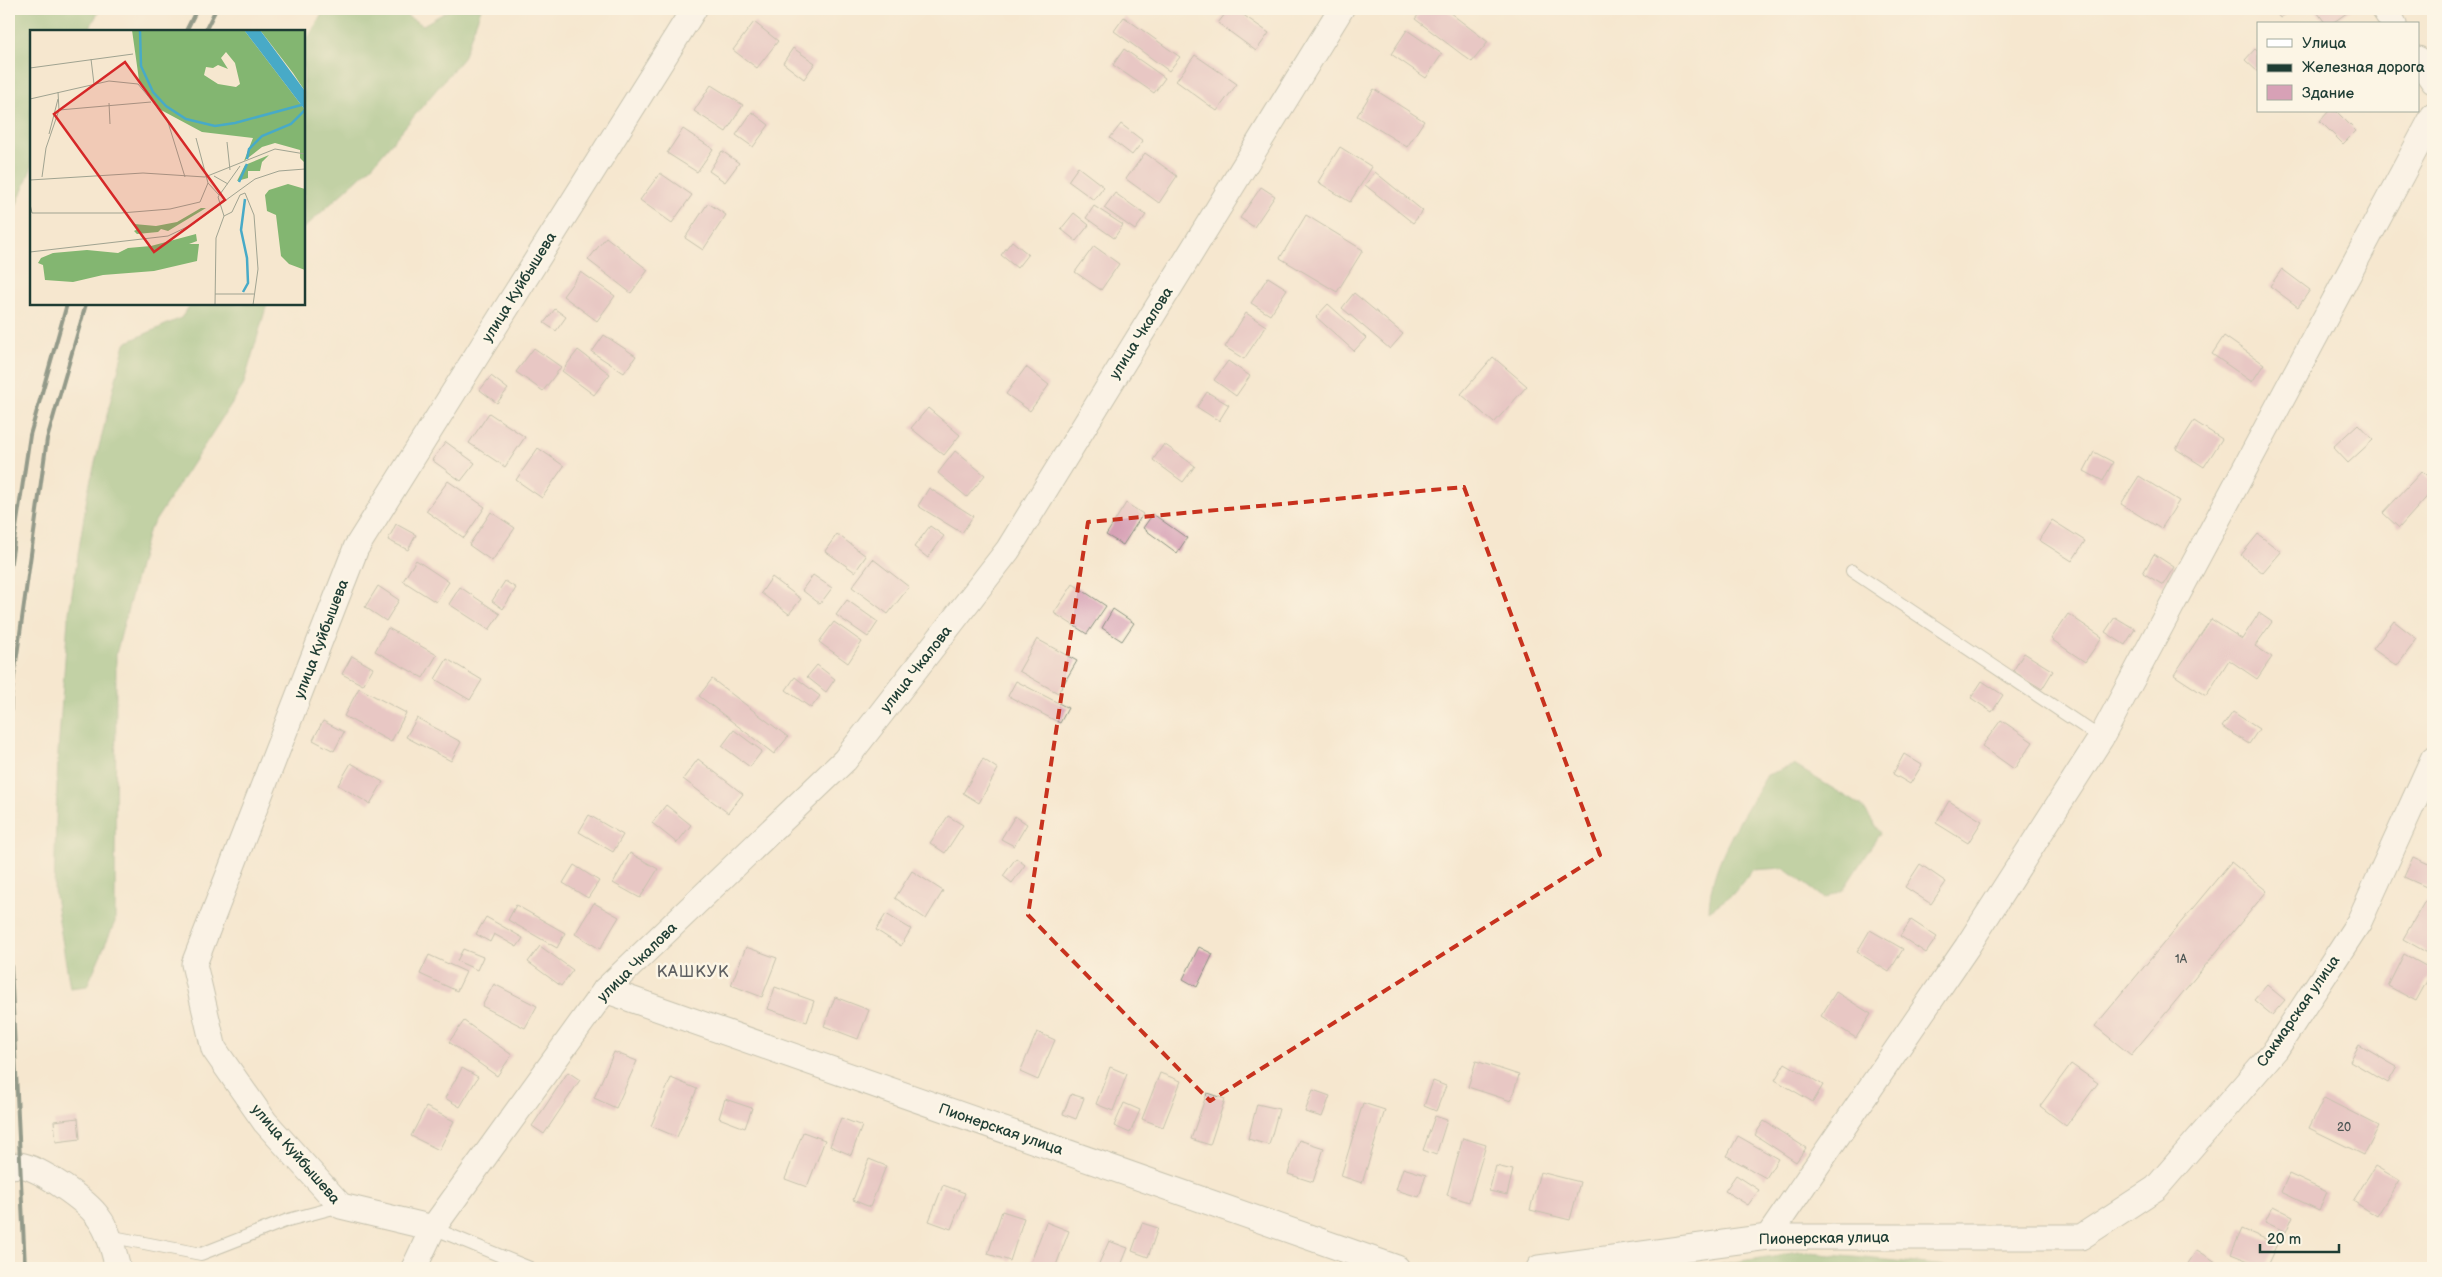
<svg xmlns="http://www.w3.org/2000/svg" width="2442" height="1277" font-family="'Balsamiq Sans',sans-serif">
	<style>
		.forest { fill: #83b671; stroke: #517a52 }
		.building { fill: #d7a1b6 }
		.lines { fill: none; stroke-linecap: round; stroke-linejoin: round }
		.service-casing { stroke: #8a9282; stroke-width: 14 }
		.minor-casing { stroke: #8a9282; stroke-width: 27 }
		.service { stroke: #fff; stroke-width: 12 }
		.minor { stroke: #fff; stroke-width: 25 }
		.rail { stroke: #1f3d34; stroke-width: 4 }
		.marked { fill: none; stroke: #c8321e; stroke-width: 4; stroke-dasharray: 10 6; stroke-linejoin: round }
		.labels { text-anchor: middle; stroke-width: 5; stroke-linejoin: round; paint-order: stroke }
		.number-label { font-size: 12px; fill: #4d5654 }
		.street-label { font-size: 15px; fill: #1f3d34; stroke: #fcf5e5 }
		.neighbourhood-label { font-size: 16px; letter-spacing: 1px; fill: #5f6062; stroke: #fcf5e5 }
		.inset-river { fill: none; stroke: #48aac7; stroke-width: 2.5 }
		.inset-road { fill: none; stroke: #a0a391; stroke-width: 1 }
		.view { fill: #d62828; fill-opacity: 0.15; stroke: #d62828; stroke-width: 2.5 }
		.inset-edge { fill: none; stroke: #1f3d34; stroke-width: 2.5 }
	</style>
	<rect width="100%" height="100%" fill="#fcf5e5"/>
	<filter id="ink" filterUnits="userSpaceOnUse"><feTurbulence type="fractalNoise" baseFrequency=".02" numOctaves="2"/><feDisplacementMap in="SourceGraphic" scale="10" xChannelSelector="R" yChannelSelector="G"/><feConvolveMatrix kernelMatrix="1 2 1 2 8 2 1 2 1" color-interpolation-filters="sRGB"/></filter>
	<filter id="wash" filterUnits="userSpaceOnUse"><feTurbulence type="fractalNoise" baseFrequency=".0096" numOctaves="4" result="noise"/><feDisplacementMap in="SourceGraphic" scale="20" xChannelSelector="R" yChannelSelector="G"/><feGaussianBlur stdDeviation="1.12" result="paint"/><feColorMatrix in="noise" values="0 0 0 0 0 0 0 0 0 0 0 0 0 0 0 0 0 1.4 0 .05"/><feComposite in="paint" operator="in"/></filter>
	<g filter="url(#wash)">
		<rect width="100%" height="100%" fill="#f6e7cf"/>
		<!-- forest -->
		<g class="forest">
			<polygon points="9,9 100,9 88,31 31,31 31,169 9,223"/>
			<polygon points="325,9 402,9 401,13 423,25 451,9 481,9 463,58 372,166 304,228 304,45"/>
			<polygon points="191,304 267,304 243,386 148,532 116,654 115,922 87,986 70,988 54,890 58,753 68,619 88,491 125,343 181,318"/>
			<path d="M1794,765L1862,806L1880,833L1843,890L1825,899L1784,868L1752,870L1733,894L1709,911C1710,861 1743,817 1767,775Z"/>
			<polygon points="1799,1252 1970,1268 1696,1268"/>
		</g>
		<g id="blocks">
			<!-- building -->
			<g class="building">
				<polygon points="1229,9 1235,9 1269,33 1256,51 1218,23"/>
				<polygon points="1423,9 1445,9 1488,42 1472,62 1415,19"/>
				<polygon points="2273,9 2294,9 2280,18"/>
				<polygon points="2315,9 2350,9 2351,10 2331,24 2326,24"/>
				<polygon points="1124,17 1180,57 1169,71 1114,31"/>
				<polygon points="754,22 778,41 757,68 733,50"/>
				<polygon points="1407,30 1442,54 1426,78 1391,54"/>
				<polygon points="793,48 815,63 804,79 783,63"/>
				<polygon points="1124,49 1165,78 1154,93 1113,65"/>
				<polygon points="2255,49 2258,52 2258,72 2245,60"/>
				<polygon points="1195,55 1237,84 1217,111 1176,81"/>
				<polygon points="711,85 743,105 726,132 694,111"/>
				<polygon points="1374,89 1424,121 1407,147 1357,116"/>
				<polygon points="2329,111 2336,111 2356,131 2343,144 2320,121"/>
				<polygon points="752,112 769,125 753,147 736,135"/>
				<polygon points="1121,124 1143,141 1132,155 1110,138"/>
				<polygon points="683,129 713,149 697,172 667,153"/>
				<polygon points="1340,147 1372,167 1350,202 1318,182"/>
				<polygon points="722,151 739,163 725,182 709,171"/>
				<polygon points="1145,153 1177,176 1159,203 1126,179"/>
				<polygon points="1078,167 1104,187 1094,200 1068,181"/>
				<polygon points="1375,172 1423,211 1413,223 1365,185"/>
				<polygon points="660,173 692,195 672,223 640,200"/>
				<polygon points="1261,187 1275,196 1254,227 1240,218"/>
				<polygon points="1115,193 1146,215 1135,230 1104,208"/>
				<polygon points="708,203 726,215 703,250 685,238"/>
				<polygon points="1094,206 1123,225 1114,238 1086,218"/>
				<polygon points="1074,213 1089,225 1076,241 1061,229"/>
				<polygon points="1306,215 1363,250 1337,292 1280,258"/>
				<polygon points="606,237 648,270 631,293 588,260"/>
				<polygon points="1012,241 1028,254 1017,268 1001,255"/>
				<polygon points="1094,246 1119,264 1101,290 1075,272"/>
				<polygon points="2282,269 2310,290 2298,307 2270,286"/>
				<polygon points="581,272 615,296 597,321 563,296"/>
				<polygon points="1268,277 1287,289 1270,315 1251,303"/>
				<polygon points="1354,293 1403,334 1390,349 1342,308"/>
				<polygon points="1328,304 1366,338 1354,351 1316,317"/>
				<polygon points="555,309 566,317 556,331 544,323"/>
				<polygon points="1246,313 1266,326 1244,359 1225,347"/>
				<polygon points="604,335 636,356 624,373 592,352"/>
				<polygon points="2224,336 2264,364 2252,382 2212,354"/>
				<polygon points="534,348 561,367 543,391 516,372"/>
				<polygon points="578,350 610,374 594,395 562,371"/>
				<polygon points="1493,357 1527,386 1494,423 1461,394"/>
				<polygon points="1228,361 1250,376 1236,396 1214,380"/>
				<polygon points="1026,367 1049,385 1030,411 1006,394"/>
				<polygon points="491,376 508,389 497,403 480,390"/>
				<polygon points="1207,392 1229,405 1219,421 1197,407"/>
				<polygon points="928,408 960,435 944,455 911,428"/>
				<polygon points="489,413 525,437 505,467 469,443"/>
				<polygon points="2194,421 2222,439 2204,467 2176,449"/>
				<polygon points="2358,424 2373,440 2348,463 2333,447"/>
				<polygon points="446,442 475,463 461,481 432,460"/>
				<polygon points="1164,444 1195,466 1183,482 1153,460"/>
				<polygon points="538,448 564,466 542,498 516,480"/>
				<polygon points="955,451 985,475 967,497 938,473"/>
				<polygon points="2094,452 2113,462 2103,481 2084,471"/>
				<polygon points="2422,471 2433,482 2433,490 2399,528 2383,513"/>
				<polygon points="2139,476 2179,501 2161,529 2121,504"/>
				<polygon points="448,481 485,507 464,538 426,511"/>
				<polygon points="929,488 973,516 962,533 918,506"/>
				<polygon points="1126,503 1143,514 1123,545 1106,535"/>
				<polygon points="491,512 515,528 492,561 469,545"/>
				<polygon points="1153,514 1187,538 1177,553 1143,528"/>
				<polygon points="2052,520 2085,541 2072,561 2039,540"/>
				<polygon points="396,524 416,535 408,550 388,540"/>
				<polygon points="930,526 944,536 928,558 914,547"/>
				<polygon points="837,534 866,556 855,572 825,551"/>
				<polygon points="2258,534 2281,552 2263,573 2241,555"/>
				<polygon points="2154,554 2174,567 2163,585 2143,573"/>
				<polygon points="873,559 909,587 888,614 852,587"/>
				<polygon points="416,560 449,582 436,602 403,581"/>
				<polygon points="813,575 832,588 820,604 802,590"/>
				<polygon points="772,577 801,599 789,614 761,593"/>
				<polygon points="505,581 516,588 503,609 492,601"/>
				<polygon points="1073,584 1106,606 1087,634 1054,613"/>
				<polygon points="378,586 399,600 386,621 365,607"/>
				<polygon points="460,587 500,614 489,630 449,604"/>
				<polygon points="847,600 878,622 868,637 836,615"/>
				<polygon points="1113,609 1134,623 1122,641 1102,628"/>
				<polygon points="2259,613 2272,622 2255,646 2272,657 2257,679 2229,660 2206,696 2174,675 2211,619 2242,639"/>
				<polygon points="2068,614 2102,637 2085,662 2051,639"/>
				<polygon points="2115,617 2135,629 2125,645 2105,632"/>
				<polygon points="2394,621 2417,639 2397,666 2373,649"/>
				<polygon points="834,622 862,642 848,663 819,642"/>
				<polygon points="388,628 437,655 423,678 375,651"/>
				<polygon points="1037,639 1077,661 1058,693 1019,671"/>
				<polygon points="2024,653 2053,671 2042,689 2013,671"/>
				<polygon points="352,656 373,668 363,685 342,674"/>
				<polygon points="447,659 482,680 470,700 435,679"/>
				<polygon points="817,665 835,679 826,692 807,677"/>
				<polygon points="795,677 820,696 811,708 786,690"/>
				<polygon points="712,679 788,737 774,754 699,696"/>
				<polygon points="1016,681 1068,708 1060,723 1008,696"/>
				<polygon points="1982,681 2003,695 1992,712 1971,698"/>
				<polygon points="359,688 406,713 391,742 344,716"/>
				<polygon points="2233,712 2259,729 2249,744 2222,727"/>
				<polygon points="417,718 461,742 451,761 406,737"/>
				<polygon points="2001,720 2033,742 2014,769 1982,746"/>
				<polygon points="323,721 344,732 334,751 313,740"/>
				<polygon points="734,730 762,751 750,767 722,746"/>
				<polygon points="1904,754 1922,765 1910,784 1893,774"/>
				<polygon points="698,759 743,794 728,813 683,779"/>
				<polygon points="983,759 998,769 979,803 963,793"/>
				<polygon points="351,763 383,782 370,804 338,785"/>
				<polygon points="1949,801 1982,821 1968,843 1936,823"/>
				<polygon points="666,805 691,825 677,843 652,823"/>
				<polygon points="589,815 623,835 613,852 579,832"/>
				<polygon points="948,816 963,825 945,853 930,843"/>
				<polygon points="1015,816 1027,824 1014,846 1001,839"/>
				<polygon points="630,853 658,869 640,898 613,883"/>
				<polygon points="2413,857 2433,866 2433,890 2404,877"/>
				<polygon points="1016,858 1025,865 1012,883 1003,876"/>
				<polygon points="2231,862 2267,891 2131,1055 2095,1026"/>
				<polygon points="1920,864 1946,882 1931,904 1905,887"/>
				<polygon points="574,865 599,881 588,898 563,883"/>
				<polygon points="912,871 943,891 926,919 895,898"/>
				<polygon points="2425,901 2433,906 2433,956 2403,939"/>
				<polygon points="594,903 619,917 600,949 575,934"/>
				<polygon points="516,905 565,933 557,948 508,920"/>
				<polygon points="886,914 911,929 901,946 876,930"/>
				<polygon points="486,917 523,938 517,947 494,934 490,942 476,934"/>
				<polygon points="1911,920 1937,937 1926,953 1900,936"/>
				<polygon points="1870,930 1903,949 1889,972 1857,952"/>
				<polygon points="540,946 573,970 561,986 528,962"/>
				<polygon points="746,947 777,958 762,997 731,985"/>
				<polygon points="1199,947 1213,954 1197,987 1183,979"/>
				<polygon points="463,949 483,957 477,970 457,961"/>
				<polygon points="2404,954 2433,970 2416,1001 2388,986"/>
				<polygon points="429,955 466,972 457,991 420,974"/>
				<polygon points="494,984 537,1006 525,1028 482,1006"/>
				<polygon points="2267,985 2285,1000 2272,1015 2254,1000"/>
				<polygon points="775,987 814,1001 807,1022 768,1009"/>
				<polygon points="1836,992 1871,1014 1856,1038 1821,1016"/>
				<polygon points="835,997 869,1010 858,1039 824,1026"/>
				<polygon points="464,1021 512,1055 497,1076 449,1042"/>
				<polygon points="1037,1032 1055,1040 1038,1080 1020,1072"/>
				<polygon points="2359,1045 2397,1067 2388,1083 2350,1061"/>
				<polygon points="614,1052 637,1061 616,1108 594,1098"/>
				<polygon points="1476,1061 1519,1075 1511,1101 1468,1087"/>
				<polygon points="1785,1063 1823,1085 1813,1102 1775,1080"/>
				<polygon points="2071,1064 2098,1083 2066,1126 2040,1106"/>
				<polygon points="1110,1067 1127,1074 1113,1111 1096,1104"/>
				<polygon points="462,1068 478,1077 460,1107 445,1098"/>
				<polygon points="568,1072 580,1080 544,1134 532,1126"/>
				<polygon points="1160,1073 1181,1081 1163,1127 1142,1119"/>
				<polygon points="671,1078 697,1089 677,1137 651,1126"/>
				<polygon points="1433,1081 1446,1086 1436,1111 1424,1106"/>
				<polygon points="1313,1090 1330,1096 1322,1117 1305,1112"/>
				<polygon points="1207,1093 1225,1099 1210,1145 1191,1139"/>
				<polygon points="1071,1094 1084,1098 1076,1119 1063,1114"/>
				<polygon points="2324,1098 2379,1126 2364,1155 2309,1128"/>
				<polygon points="725,1099 752,1108 745,1128 719,1118"/>
				<polygon points="1124,1103 1140,1110 1130,1133 1114,1126"/>
				<polygon points="1363,1103 1385,1110 1362,1183 1341,1176"/>
				<polygon points="1257,1104 1279,1109 1269,1145 1248,1139"/>
				<polygon points="426,1107 454,1121 439,1150 411,1136"/>
				<polygon points="1435,1116 1447,1120 1436,1155 1423,1150"/>
				<polygon points="78,1118 80,1139 56,1142 54,1121"/>
				<polygon points="841,1118 862,1126 851,1155 830,1146"/>
				<polygon points="1764,1121 1806,1148 1796,1162 1755,1135"/>
				<polygon points="803,1132 825,1140 807,1187 785,1179"/>
				<polygon points="1738,1136 1778,1159 1766,1178 1727,1156"/>
				<polygon points="1463,1138 1486,1145 1469,1202 1447,1195"/>
				<polygon points="1299,1140 1324,1148 1313,1182 1288,1174"/>
				<polygon points="869,1159 886,1166 870,1207 853,1200"/>
				<polygon points="1496,1166 1513,1170 1507,1195 1489,1191"/>
				<polygon points="2375,1166 2399,1180 2377,1216 2353,1201"/>
				<polygon points="1403,1168 1426,1175 1419,1197 1396,1190"/>
				<polygon points="1540,1172 1580,1182 1570,1220 1530,1210"/>
				<polygon points="2289,1174 2327,1192 2319,1210 2281,1192"/>
				<polygon points="1736,1175 1759,1190 1748,1205 1725,1191"/>
				<polygon points="943,1185 965,1193 951,1229 929,1221"/>
				<polygon points="2273,1206 2293,1216 2286,1232 2265,1222"/>
				<polygon points="1002,1211 1024,1218 1010,1261 988,1254"/>
				<polygon points="1046,1222 1069,1231 1055,1268 1032,1268 1029,1267"/>
				<polygon points="1142,1223 1158,1228 1148,1257 1132,1251"/>
				<polygon points="2242,1229 2277,1244 2266,1268 2231,1254"/>
				<polygon points="1109,1241 1128,1248 1120,1268 1097,1268"/>
				<polygon points="2197,1250 2216,1262 2212,1268 2185,1268"/>
			</g>
		</g>
	</g>
	<g filter="url(#ink)">
		<use href="#blocks" fill-opacity="0" stroke="#8a9282" stroke-width="1"/>
		<g class="lines">
			<!-- service casing -->
			<g class="service-casing">
				<g id="service">
					<polyline points="1852,571 2101,738"/>
					<polyline points="433,1228 530,1268"/>
					<polyline points="108,1236 201,1254 288,1220 341,1206"/>
				</g>
			</g>
			<!-- minor casing -->
			<g class="minor-casing">
				<g id="minor">
					<polyline points="2384,9 2394,24"/>
					<polyline points="2418,59 2433,81"/>
					<polyline points="605,990 1397,1268"/>
					<path d="M9,1166C12,1166 17,1165 20,1165C40,1168 87,1201 98,1217C109,1231 114,1252 118,1268"/>
					<polyline points="433,1228 341,1206 265,1122 214,1049 194,964 356,548 694,9"/>
					<polyline points="1768,1237 1967,947 2101,738 2433,116"/>
					<polyline points="414,1268 433,1228 605,990 845,760 1008,550 1341,9"/>
					<polyline points="1539,1268 1768,1237 2081,1237 2156,1188 2276,1049 2359,922 2433,759"/>
				</g>
			</g>
			<!-- service -->
			<use href="#service" class="service"/>
			<!-- minor -->
			<use href="#minor" class="minor"/>
			<!-- rail -->
			<g class="rail">
				<polyline points="186,31 197,9"/>
				<polyline points="205,31 216,9"/>
				<polyline points="9,575 30,435 67,304"/>
				<polyline points="9,774 11,698 47,439 86,304"/>
				<polyline points="9,921 25,1268"/>
			</g>
		</g>
	</g>
	<!-- marked area -->
	<path d="M0 0H2442V1277H0ZM1464,487L1600,855L1210,1101L1028,915L1088,522Z" fill="#f6e7cf" fill-opacity=".55" fill-rule="evenodd"/>
	<path class="marked" d="M1464,487L1600,855L1210,1101L1028,915L1088,522Z"/>
	<g class="labels">
		<!-- number labels -->
		<g class="number-label">
			<text x="2181" y="963">1А</text>
			<text x="2344" y="1131">20</text>
		</g>
		<!-- street labels -->
		<g class="street-label">
			<text transform="translate(519 287) rotate(-58)" y="5">улица Куйбышева</text>
			<text transform="translate(1141 333) rotate(-58)" y="5">улица Чкалова</text>
			<text transform="translate(321 639) rotate(-69)" y="5">улица Куйбышева</text>
			<text transform="translate(916 669) rotate(-52)" y="5">улица Чкалова</text>
			<text transform="translate(637 962) rotate(-45)" y="5">улица Чкалова</text>
			<text transform="translate(2298 1011) rotate(-55)" y="5">Сакмарская улица</text>
			<text transform="translate(1001 1129) rotate(19)" y="5">Пионерская улица</text>
			<text transform="translate(296 1154) rotate(49)" y="5">улица Куйбышева</text>
			<text transform="translate(1824 1238) rotate(-1)" y="5">Пионерская улица</text>
		</g>
		<!-- neighbourhood labels -->
		<g class="neighbourhood-label">
			<text x="693" y="977">КАШКУК</text>
		</g>
	</g>
	<!-- overview -->
	<g transform="translate(30 30)">
		<rect width="275" height="275" fill="#f6e7cf"/>
		<path d="M102,0H214L275,80V133L270,128V120L245,113L232,117L214,131L223,108L172,102L131,80L109,50ZM196,22L205,33L210,54L206,57L188,54L174,45L176,37L183,38L188,35L198,39L191,28ZM230,0H275V61L263,43ZM239,125L232,132L230,141H218V148L207,151L215,135ZM258,154L275,159V240L259,234L251,226L246,185L237,181L235,165L239,160ZM171,178H176L138,201L131,199L128,202L107,204L104,201L108,199L104,194L126,196L147,192ZM166,204L167,211L159,214H169L167,231L124,241L73,245L43,252L15,250L13,235L8,233L11,228L23,223L57,220L88,223L98,218L121,216Z" fill="#83b671" fill-rule="evenodd"/>
		<path d="M214,0H230L275,61V80Z" fill="#48aac7"/>
		<path class="inset-river" d="M110,0L111,36L123,62L136,76L156,89L185,96L205,93L275,74M217,129L219,119L232,106L261,94L275,80M209,152L217,134M213,262L218,253L217,228L211,200L215,169"/>
		<path class="inset-road" d="M61,29L64,54M0,38L103,24M28,62L29,80L121,72M0,69L79,51L108,54L137,89L155,147M79,73L80,94M19,104L28,69M197,112L200,140M184,146L198,154M12,147L16,118L29,80M0,150L113,143L175,147L245,119L275,124M178,153L189,165M0,174L2,183H91L140,179L170,172L178,153L166,108M194,186L202,182L210,165L215,163L224,185L228,239L223,275M0,222L138,206L163,194L225,149L249,141L275,139M185,264H224M185,275L186,208L194,186L188,167L210,136"/>
		<path class="view" d="M95,32L195,170L124,222L24,84Z"/>
		<rect width="275" height="275" class="inset-edge"/>
	</g>
	<!-- margin -->
	<rect width="2442" height="1277" fill="none" stroke="#fcf5e5" stroke-width="30"/>
	<!-- legend -->
	<rect x="2257" y="22" width="162" height="90" fill="#fcf5e5" stroke="#a4ab9e"/>
	<rect x="2267" y="39" width="25" height="8" fill="#ffffff" stroke="#a4ab9e"/>
	<text x="2302" y="48" font-size="15" fill="#1f3d34">Улица</text>
	<rect x="2267" y="64" width="25" height="8" fill="#1f3d34" stroke="#a4ab9e"/>
	<text x="2302" y="72" font-size="15" fill="#1f3d34">Железная дорога</text>
	<rect x="2267" y="85" width="25" height="15" fill="#d7a1b6" stroke="#a4ab9e"/>
	<text x="2302" y="98" font-size="15" fill="#1f3d34">Здание</text>
	<!-- scale -->
	<path d="M2260 1244v8h79v-8" fill="none" stroke="#1f3d34" stroke-width="2.5"/>
	<text x="2267" y="1244" font-size="15" fill="#1f3d34" stroke="#fcf5e5" stroke-width="4" paint-order="stroke">20 m</text>
</svg>
